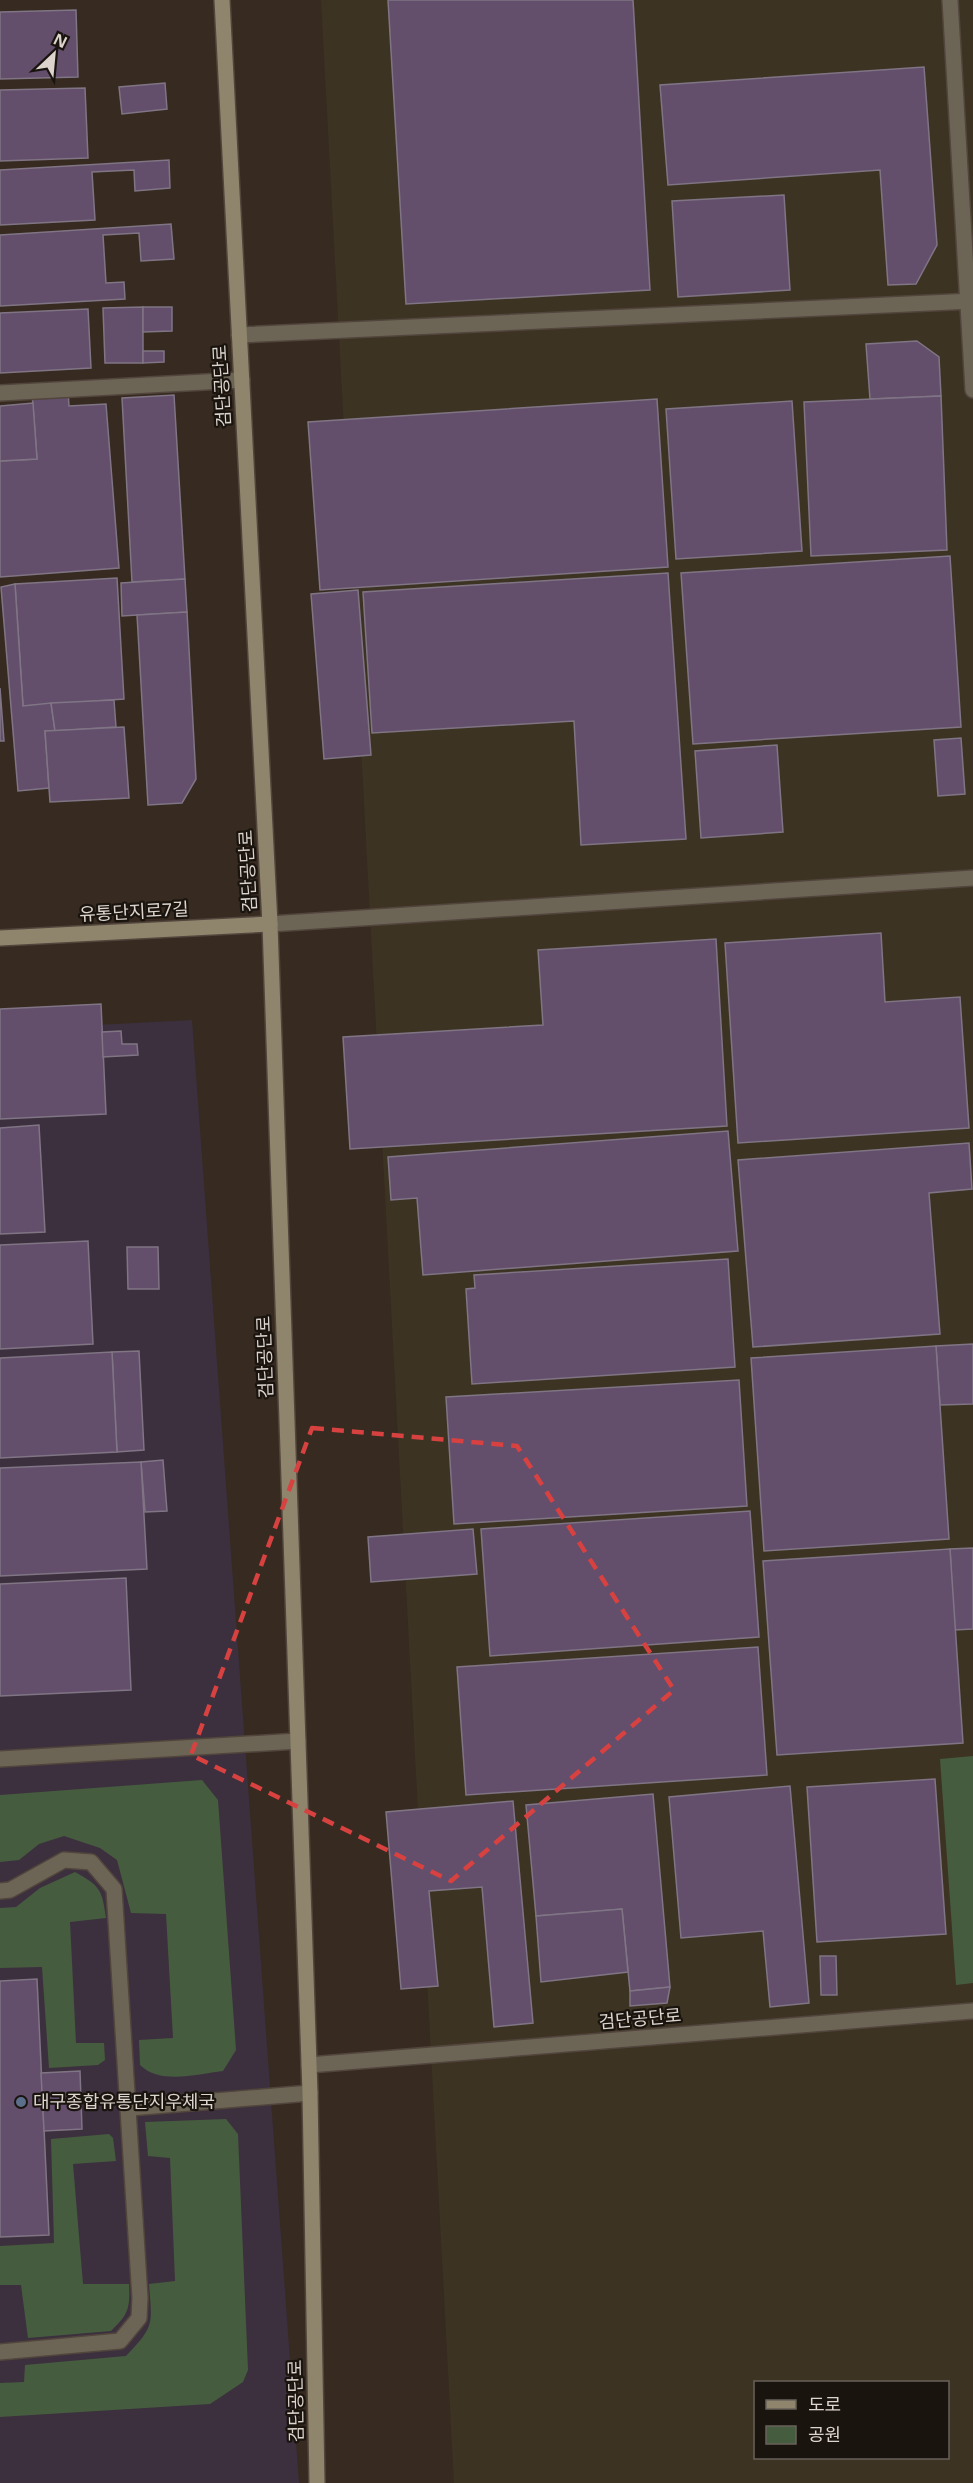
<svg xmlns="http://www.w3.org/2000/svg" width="973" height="2483" font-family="'Noto Sans','Noto Sans KR',sans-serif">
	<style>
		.commercial { fill: #3c303e }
		.industrial { fill: #3c3323; fill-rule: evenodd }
		.green { fill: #465c3f }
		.building { fill: #634e6c; stroke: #807584; stroke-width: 1.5 }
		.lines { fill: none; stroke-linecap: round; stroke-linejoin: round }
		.lane-casing { stroke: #52453c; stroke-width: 18 }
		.street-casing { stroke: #52453c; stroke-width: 18 }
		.secondary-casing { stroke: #52453c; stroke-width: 18 }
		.lane { stroke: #6c6556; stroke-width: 15 }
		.street { stroke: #6c6556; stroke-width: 15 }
		.secondary { stroke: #8f846c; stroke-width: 15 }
		.marked { fill: none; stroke: #d74241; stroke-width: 4.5; stroke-dasharray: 12 8; stroke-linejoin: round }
		.service-dot { fill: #5c6f8a; stroke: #1a140f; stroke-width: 2 }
		.labels { text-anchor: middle; stroke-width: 4.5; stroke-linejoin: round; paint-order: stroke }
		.street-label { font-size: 18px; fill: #ddd4ce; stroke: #1a140f }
		.poi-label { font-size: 18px; fill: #ddd4ce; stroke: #1a140f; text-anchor: start }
	</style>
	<rect width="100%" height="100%" fill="#372a20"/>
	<!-- commercial -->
	<polygon class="commercial" points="192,1020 299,2483 0,2483 0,1030"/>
	<!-- industrial -->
	<path class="industrial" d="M321,0H973V2483H454ZM756,2382H948V2458H756Z"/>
	<!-- green -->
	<g class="green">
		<polygon points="973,1756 973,1983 956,1985 940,1759"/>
		<path d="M202,1780L218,1800L236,2050L223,2071C198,2074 160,2085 140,2065L139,2040L173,2038L166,1914L131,1913L117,1860L100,1848L64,1836L39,1844L19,1860L0,1862V1795Z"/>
		<path d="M75,1872C100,1886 102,1889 106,1918L70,1922L76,2043H104L105,2060L98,2065L49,2068L42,1967L0,1968V1908L16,1907L40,1888Z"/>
		<path d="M226,2119L238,2134L248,2370L243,2382L210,2404L0,2417V2383L24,2382L25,2365L126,2356C155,2326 152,2324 149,2284L175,2281L170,2158L148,2156L145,2122Z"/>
		<path d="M109,2134L113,2138L116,2161L73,2164L83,2284H129C130,2308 129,2314 111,2331L28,2338L21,2285H0V2246L54,2243L51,2139Z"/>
	</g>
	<!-- building -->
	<g class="building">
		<polygon points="388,0 633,0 650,290 406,304"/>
		<polygon points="76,10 78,77 0,79 0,12"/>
		<polygon points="924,67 937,245 916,284 888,285 880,170 668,185 660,85"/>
		<polygon points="165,83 167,109 122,114 119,87"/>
		<polygon points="85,88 88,158 0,161 0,90"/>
		<polygon points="169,160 170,188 135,191 134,170 92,172 95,220 0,225 0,170"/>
		<polygon points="784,195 790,290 678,297 672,201"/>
		<polygon points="171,224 174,259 141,261 139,233 103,235 106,283 124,282 125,299 0,306 0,235"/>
		<polygon points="143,307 143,363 105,363 103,308"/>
		<polygon points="143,307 172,307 172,331 143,332"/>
		<polygon points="88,309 91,368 0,373 0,313"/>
		<polygon points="917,341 939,357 941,396 870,399 866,344"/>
		<polygon points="143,351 164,351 164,362 143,363"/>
		<polygon points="68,391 69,406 106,404 119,568 0,577 0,461 37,459 32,393"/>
		<polygon points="174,395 185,579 132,582 122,398"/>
		<polygon points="941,396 947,550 811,556 804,402"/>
		<polygon points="657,399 668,567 320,590 308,422"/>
		<polygon points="792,401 802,551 676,559 666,409"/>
		<polygon points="33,403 37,459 0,461 0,406"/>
		<polygon points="950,556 961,727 693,744 681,573"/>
		<polygon points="668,573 686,839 581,845 574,721 372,733 363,592"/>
		<polygon points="117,578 124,699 23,706 15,584"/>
		<polygon points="185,579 187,612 122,616 121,583"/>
		<polygon points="15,584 23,706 51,703 55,731 45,731 49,788 18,791 1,587"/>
		<polygon points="358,590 371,755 324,759 311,594"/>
		<polygon points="187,612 196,779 182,803 148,805 137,615"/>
		<polygon points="0,688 4,741 0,741"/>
		<polygon points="114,700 116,727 55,731 51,703"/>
		<polygon points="124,727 129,798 50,802 45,731"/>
		<polygon points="961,738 965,794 938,796 934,740"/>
		<polygon points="777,745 783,832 701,838 695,751"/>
		<polygon points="881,933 885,1002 960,997 969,1128 738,1143 725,943"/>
		<polygon points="716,939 727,1126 350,1149 343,1037 543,1025 538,950"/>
		<polygon points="101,1004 106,1114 0,1119 0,1009"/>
		<polygon points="121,1031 122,1044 137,1044 138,1055 103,1057 102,1032"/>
		<polygon points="39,1125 45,1232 0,1234 0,1128"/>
		<polygon points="728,1131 738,1251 423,1275 417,1198 391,1200 388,1157"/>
		<polygon points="969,1143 972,1189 929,1193 940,1334 753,1347 738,1160"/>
		<polygon points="88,1241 93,1344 0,1349 0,1245"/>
		<polygon points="127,1247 158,1247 159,1289 128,1289"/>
		<polygon points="728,1259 735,1367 472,1384 466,1289 475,1288 474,1275"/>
		<polygon points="973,1344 973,1404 940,1405 936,1346"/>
		<polygon points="936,1346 949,1539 764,1551 751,1358"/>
		<polygon points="139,1351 144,1450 117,1452 112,1352"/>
		<polygon points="112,1352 117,1452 0,1458 0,1358"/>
		<polygon points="739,1380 747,1506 454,1524 446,1397"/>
		<polygon points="163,1460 167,1511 145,1512 141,1462"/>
		<polygon points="141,1462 147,1569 0,1576 0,1468"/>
		<polygon points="750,1511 759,1637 490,1656 481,1529"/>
		<polygon points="473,1529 477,1574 371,1582 368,1537"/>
		<polygon points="973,1548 973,1629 954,1630 950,1549"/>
		<polygon points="950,1549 963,1743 777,1755 763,1561"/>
		<polygon points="126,1578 131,1690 0,1696 0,1584"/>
		<polygon points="758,1647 767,1775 466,1795 457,1667"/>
		<polygon points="935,1779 946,1934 817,1942 807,1787"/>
		<polygon points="790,1786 809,2003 770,2007 763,1931 681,1938 669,1797"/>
		<polygon points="653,1794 670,1987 630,1991 622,1909 536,1916 526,1805"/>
		<polygon points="513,1801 533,2023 494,2027 482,1887 429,1891 438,1986 401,1989 386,1812"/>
		<polygon points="622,1909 628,1972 541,1982 536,1916"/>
		<polygon points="820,1956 836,1956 837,1995 821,1995"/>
		<polygon points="37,1979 49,2235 0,2237 0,1981"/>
		<polygon points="670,1987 667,2003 630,2006 630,1991"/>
		<polygon points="80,2071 82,2129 44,2131 41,2073"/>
	</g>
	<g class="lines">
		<!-- lane casing -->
		<g class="lane-casing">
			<g id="lane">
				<polyline points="950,0 973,390"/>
				<polyline points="239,335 973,301"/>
				<polyline points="0,393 242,380"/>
				<polyline points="270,924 973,878"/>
				<polyline points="0,1891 10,1890 64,1860 91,1862 114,1889 140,2298 139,2318 120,2341 0,2352"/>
				<polyline points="130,2108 310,2093"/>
			</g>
		</g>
		<!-- street casing -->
		<g class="street-casing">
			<g id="street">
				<polyline points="0,1759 298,1741"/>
				<polyline points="309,2065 973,2011"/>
			</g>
		</g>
		<!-- secondary casing -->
		<g class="secondary-casing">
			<g id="secondary">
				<polyline points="222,0 270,924 310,2093 317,2483"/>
				<polyline points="0,938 270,924"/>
			</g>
		</g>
		<!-- lane -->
		<use href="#lane" class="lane"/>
		<!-- street -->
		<use href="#street" class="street"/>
		<!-- secondary -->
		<use href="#secondary" class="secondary"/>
	</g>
	<!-- marked area -->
	<path class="marked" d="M312,1428L517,1446L674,1690L451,1881L191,1755Z"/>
	<!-- markers -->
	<circle class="service-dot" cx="21" cy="2102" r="6"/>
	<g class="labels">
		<!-- street labels -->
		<g class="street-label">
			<text transform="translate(222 386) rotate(-93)" y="6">검단공단로</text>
			<text transform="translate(248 871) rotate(-93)" y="6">검단공단로</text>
			<text transform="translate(134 912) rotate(-3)" y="6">유통단지로7길</text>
			<text transform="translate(265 1357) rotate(-92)" y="6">검단공단로</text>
			<text transform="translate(640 2019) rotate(-5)" y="6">검단공단로</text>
			<text transform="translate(296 2401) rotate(-91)" y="6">검단공단로</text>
		</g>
		<!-- poi labels -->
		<g class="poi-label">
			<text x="33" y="2108">대구종합유통단지우체국</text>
		</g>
	</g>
	<!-- legend -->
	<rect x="754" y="2381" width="195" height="78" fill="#1a140f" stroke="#68615b" stroke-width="1.5"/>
	<rect x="766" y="2400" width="30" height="9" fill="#8f846c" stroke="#68615b" stroke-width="1.5"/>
	<text x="808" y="2411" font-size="18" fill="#ddd4ce">도로</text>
	<rect x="766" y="2426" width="30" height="18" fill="#465c3f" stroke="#68615b" stroke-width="1.5"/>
	<text x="808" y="2441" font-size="18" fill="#ddd4ce">공원</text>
	<!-- north arrow -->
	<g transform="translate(54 54) rotate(26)" stroke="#1a140f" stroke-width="4.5" paint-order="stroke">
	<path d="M0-4.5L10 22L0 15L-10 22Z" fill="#ddd4ce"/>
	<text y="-9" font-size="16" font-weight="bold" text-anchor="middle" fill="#ddd4ce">N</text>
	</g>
</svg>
